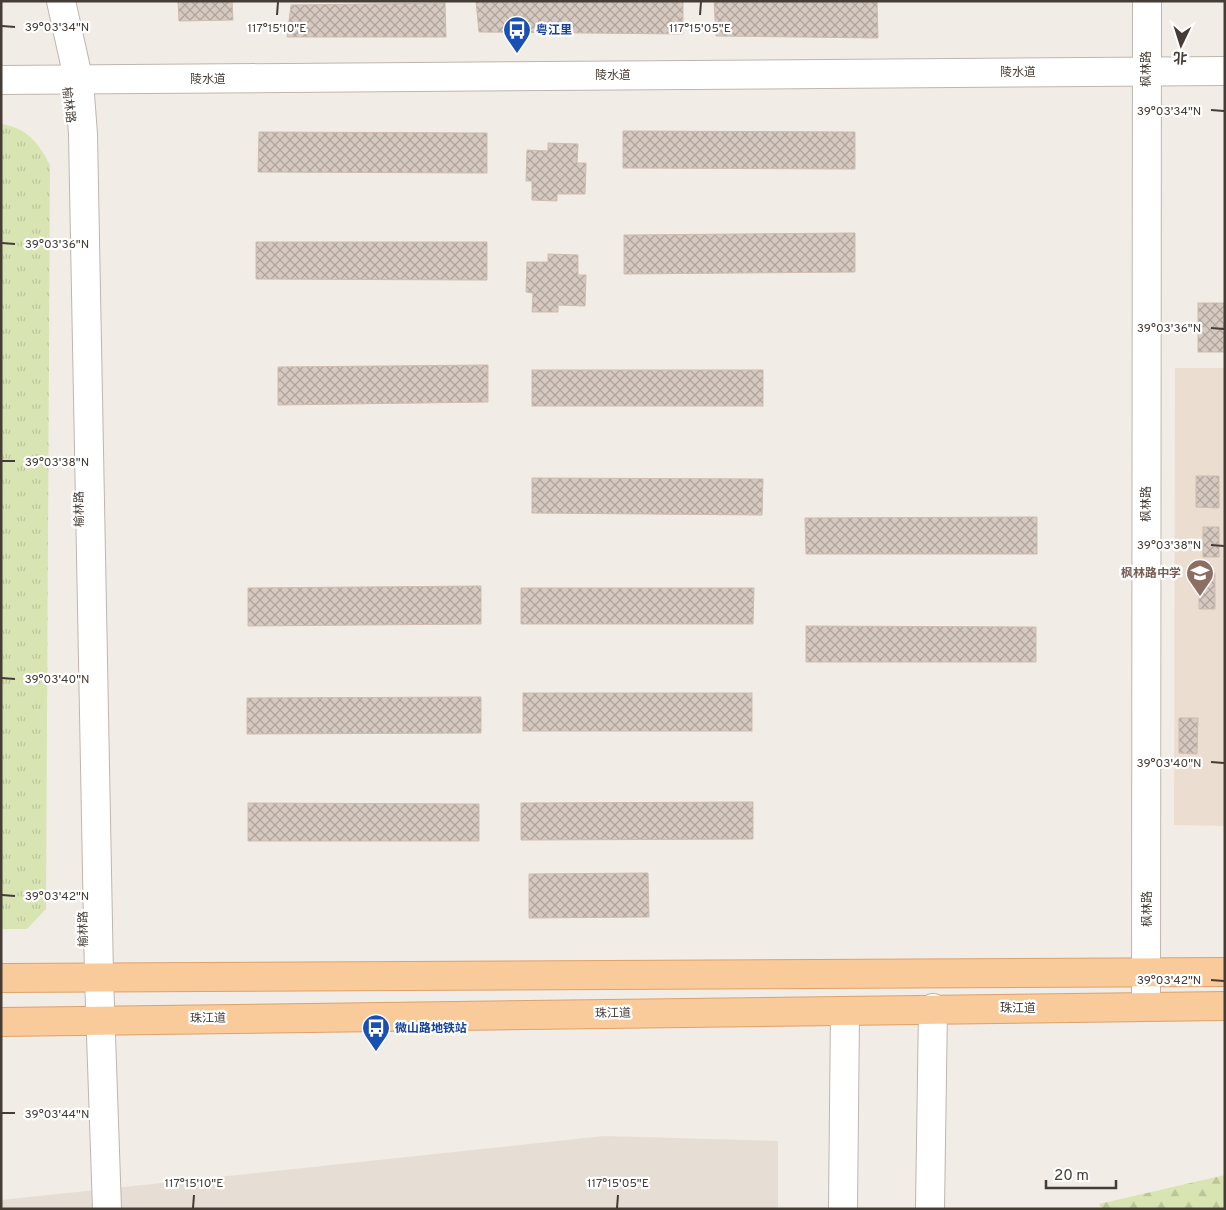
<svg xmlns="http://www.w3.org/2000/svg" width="1226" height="1210" font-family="Overpass,'Noto Sans SC',sans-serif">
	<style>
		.residential { fill: #e6ddd5 }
		.education { fill: #ebded1 }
		.forest { fill: url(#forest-firs) }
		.park { fill: url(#park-tufts) }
		.building { fill: url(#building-cross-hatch); stroke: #cebcb0 }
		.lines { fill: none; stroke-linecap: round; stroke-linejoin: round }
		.minor-casing { stroke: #c0b5ad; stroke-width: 30 }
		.major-casing { stroke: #dda26a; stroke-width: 30 }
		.minor { stroke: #fff; stroke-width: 28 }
		.major { stroke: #f9ca9a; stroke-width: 28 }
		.ticks { fill: none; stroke: #453c36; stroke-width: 2 }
		.labels { text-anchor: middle; stroke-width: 4.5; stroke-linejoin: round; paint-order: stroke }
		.transit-label { font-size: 12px; font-weight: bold; fill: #164399; stroke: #fff; text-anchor: start }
		.street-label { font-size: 12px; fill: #453c36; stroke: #fff }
		.education-label { font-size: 12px; font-weight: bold; fill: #785e54; stroke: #fff; text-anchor: end }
		.ticks-label { font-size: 12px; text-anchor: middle; fill: #453c36; stroke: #fff; stroke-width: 4.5; stroke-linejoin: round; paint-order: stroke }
	</style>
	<defs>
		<pattern id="forest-firs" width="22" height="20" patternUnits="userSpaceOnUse" patternTransform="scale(1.25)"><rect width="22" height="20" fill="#d8e5b2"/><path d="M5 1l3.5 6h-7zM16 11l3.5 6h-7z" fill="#bbc59a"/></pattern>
		<pattern id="park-tufts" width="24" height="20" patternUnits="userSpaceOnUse" patternTransform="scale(1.25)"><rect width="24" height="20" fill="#d8e5b2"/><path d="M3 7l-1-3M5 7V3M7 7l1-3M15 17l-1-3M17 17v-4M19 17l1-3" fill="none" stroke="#bbc59a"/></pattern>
		<pattern id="building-cross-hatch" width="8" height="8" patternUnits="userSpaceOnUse" patternTransform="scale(1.25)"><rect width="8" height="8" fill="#d6c9c0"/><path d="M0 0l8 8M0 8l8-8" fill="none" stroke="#afa49d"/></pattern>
	</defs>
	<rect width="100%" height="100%" fill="#f2ece7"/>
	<!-- residential -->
	<polygon class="residential" points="604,1136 778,1141 778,1209 1,1209 1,1200"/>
	<!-- education -->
	<polygon class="education" points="1175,368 1225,368 1225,826 1174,825"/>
	<!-- forest -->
	<polygon class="forest" points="1225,1175 1225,1209 1102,1209 1099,1204"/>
	<!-- park -->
	<path class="park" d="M1,124C28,128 38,143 50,165L46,909L27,929H1Z"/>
	<!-- building -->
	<g class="building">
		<polygon points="178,1 232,1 233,20 179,21"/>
		<polygon points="476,1 683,1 683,34 479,32"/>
		<polygon points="714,1 877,1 878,38 716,36"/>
		<polygon points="445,3 446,37 287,37 291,5"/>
		<polygon points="623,131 855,132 855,169 623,168"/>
		<polygon points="259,132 487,133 487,173 258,172"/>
		<polygon points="548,143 578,144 577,163 586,163 585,194 557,194 557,201 532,200 532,181 526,181 527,150 548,151"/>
		<polygon points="855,233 855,272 624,274 624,235"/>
		<polygon points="256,242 487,242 487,280 256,279"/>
		<polygon points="548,254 578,255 578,275 586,275 585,306 558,305 558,312 532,312 533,293 526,292 527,262 548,262"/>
		<rect x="1198" y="303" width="27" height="49"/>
		<polygon points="488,365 488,402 278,405 278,367"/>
		<rect x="532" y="370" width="231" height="36"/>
		<polygon points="1196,476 1219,476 1219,508 1196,507"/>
		<polygon points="532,478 763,479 762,515 532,513"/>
		<polygon points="1037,517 1037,554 806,554 805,518"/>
		<rect x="1203" y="527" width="16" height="30"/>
		<polygon points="1199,572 1215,573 1215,609 1199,609"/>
		<polygon points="481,586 481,624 248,626 248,588"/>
		<polygon points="521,588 754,588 753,624 521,624"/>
		<polygon points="806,626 1036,627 1036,662 806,662"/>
		<rect x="523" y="693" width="229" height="38"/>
		<polygon points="481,697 481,733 247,734 247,698"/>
		<polygon points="1179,718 1198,718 1197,754 1179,753"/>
		<polygon points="753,802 753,839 521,840 521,803"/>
		<polygon points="248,803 479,804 479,841 248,841"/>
		<polygon points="648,873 649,917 529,918 529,874"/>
	</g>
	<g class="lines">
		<!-- minor casing -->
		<g class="minor-casing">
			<g id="minor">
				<polyline points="61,1 79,82 83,134 99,977 107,1209"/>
				<polyline points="1,80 1225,71"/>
				<polyline points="1146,1007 1147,1"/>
				<polyline points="843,1209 845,1011"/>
				<polyline points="930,1209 933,1008"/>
			</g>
		</g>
		<!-- major casing -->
		<g class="major-casing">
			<g id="major">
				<polyline points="1,978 1225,972"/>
				<polyline points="1,1022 1225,1006"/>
			</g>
		</g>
		<!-- minor -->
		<use href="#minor" class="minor"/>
		<!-- major -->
		<use href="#major" class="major"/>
	</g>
	<!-- ticks -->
	<path class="ticks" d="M277,15L278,2M700,15L701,2M2,26L15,27M1211,110L1224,111M2,243L15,244M1211,328L1224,329M2,461H15M1211,545L1224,546M2,678L15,679M1211,762L1224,763M2,895L15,896M1211,980L1224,981M2,1113H15M193,1208L194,1195M617,1208L618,1195"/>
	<!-- icons -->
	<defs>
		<g id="bus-pin" transform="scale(1.4375)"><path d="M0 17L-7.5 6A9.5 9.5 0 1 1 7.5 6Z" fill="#1a4fb4" stroke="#fff"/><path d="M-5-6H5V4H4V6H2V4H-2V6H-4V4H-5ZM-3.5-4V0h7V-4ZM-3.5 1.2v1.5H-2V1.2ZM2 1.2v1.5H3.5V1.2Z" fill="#fff"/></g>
		<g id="school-pin" transform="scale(1.4375)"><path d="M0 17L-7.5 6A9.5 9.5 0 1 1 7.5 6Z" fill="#8d6e63" stroke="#fff"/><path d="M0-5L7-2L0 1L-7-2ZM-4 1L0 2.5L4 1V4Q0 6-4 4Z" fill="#fff"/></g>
	</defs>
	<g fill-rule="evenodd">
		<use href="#bus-pin" x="517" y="30"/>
		<use href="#school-pin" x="1200" y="573"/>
		<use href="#bus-pin" x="376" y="1028"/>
	</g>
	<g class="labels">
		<!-- transit labels -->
		<g class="transit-label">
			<text x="536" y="34">粤江里</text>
			<text x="395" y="1032">微山路地铁站</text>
		</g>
		<!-- street labels -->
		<g class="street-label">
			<text transform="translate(1146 69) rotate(-90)" y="4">枫林路</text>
			<text x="1018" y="76">陵水道</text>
			<text x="613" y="79">陵水道</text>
			<text x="208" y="83">陵水道</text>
			<text transform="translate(69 105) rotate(83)" y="4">榆林路</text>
			<text transform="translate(1146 504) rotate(-90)" y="4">枫林路</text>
			<text transform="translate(79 509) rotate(-91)" y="4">榆林路</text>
			<text transform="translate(1147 909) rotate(-90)" y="4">枫林路</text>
			<text transform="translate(83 929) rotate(-91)" y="4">榆林路</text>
			<text x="1018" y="1012">珠江道</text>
			<text transform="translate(613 1013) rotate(-1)" y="4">珠江道</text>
			<text transform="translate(208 1018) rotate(-1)" y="4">珠江道</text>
		</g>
		<!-- education labels -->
		<g class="education-label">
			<text x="1181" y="577">枫林路中学</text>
		</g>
	</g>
	<g class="ticks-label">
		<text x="57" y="31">39°03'34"N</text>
		<text x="277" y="32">117°15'10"E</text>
		<text x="700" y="32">117°15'05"E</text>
		<text x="1169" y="115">39°03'34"N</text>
		<text x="57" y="248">39°03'36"N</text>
		<text x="1169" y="332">39°03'36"N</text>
		<text x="57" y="466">39°03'38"N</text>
		<text x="1169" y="549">39°03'38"N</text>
		<text x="57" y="683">39°03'40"N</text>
		<text x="1169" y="767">39°03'40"N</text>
		<text x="57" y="900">39°03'42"N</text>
		<text x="1169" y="984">39°03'42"N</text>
		<text x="57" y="1118">39°03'44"N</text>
		<text x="194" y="1187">117°15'10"E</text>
		<text x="618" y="1187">117°15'05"E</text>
	</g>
	<!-- border -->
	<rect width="1226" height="1210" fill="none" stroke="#453c36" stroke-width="5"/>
	<!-- north arrow -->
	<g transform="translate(1181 45) rotate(184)" stroke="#ffffff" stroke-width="4" paint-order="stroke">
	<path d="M0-4L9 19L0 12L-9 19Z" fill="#453c36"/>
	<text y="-8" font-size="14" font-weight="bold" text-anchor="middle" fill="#453c36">北</text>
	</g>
	<!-- scale -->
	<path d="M1046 1180v8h70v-8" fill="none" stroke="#453c36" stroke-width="2.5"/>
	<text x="1054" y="1180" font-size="15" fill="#453c36" stroke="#ffffff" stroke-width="4" paint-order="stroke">20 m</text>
</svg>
